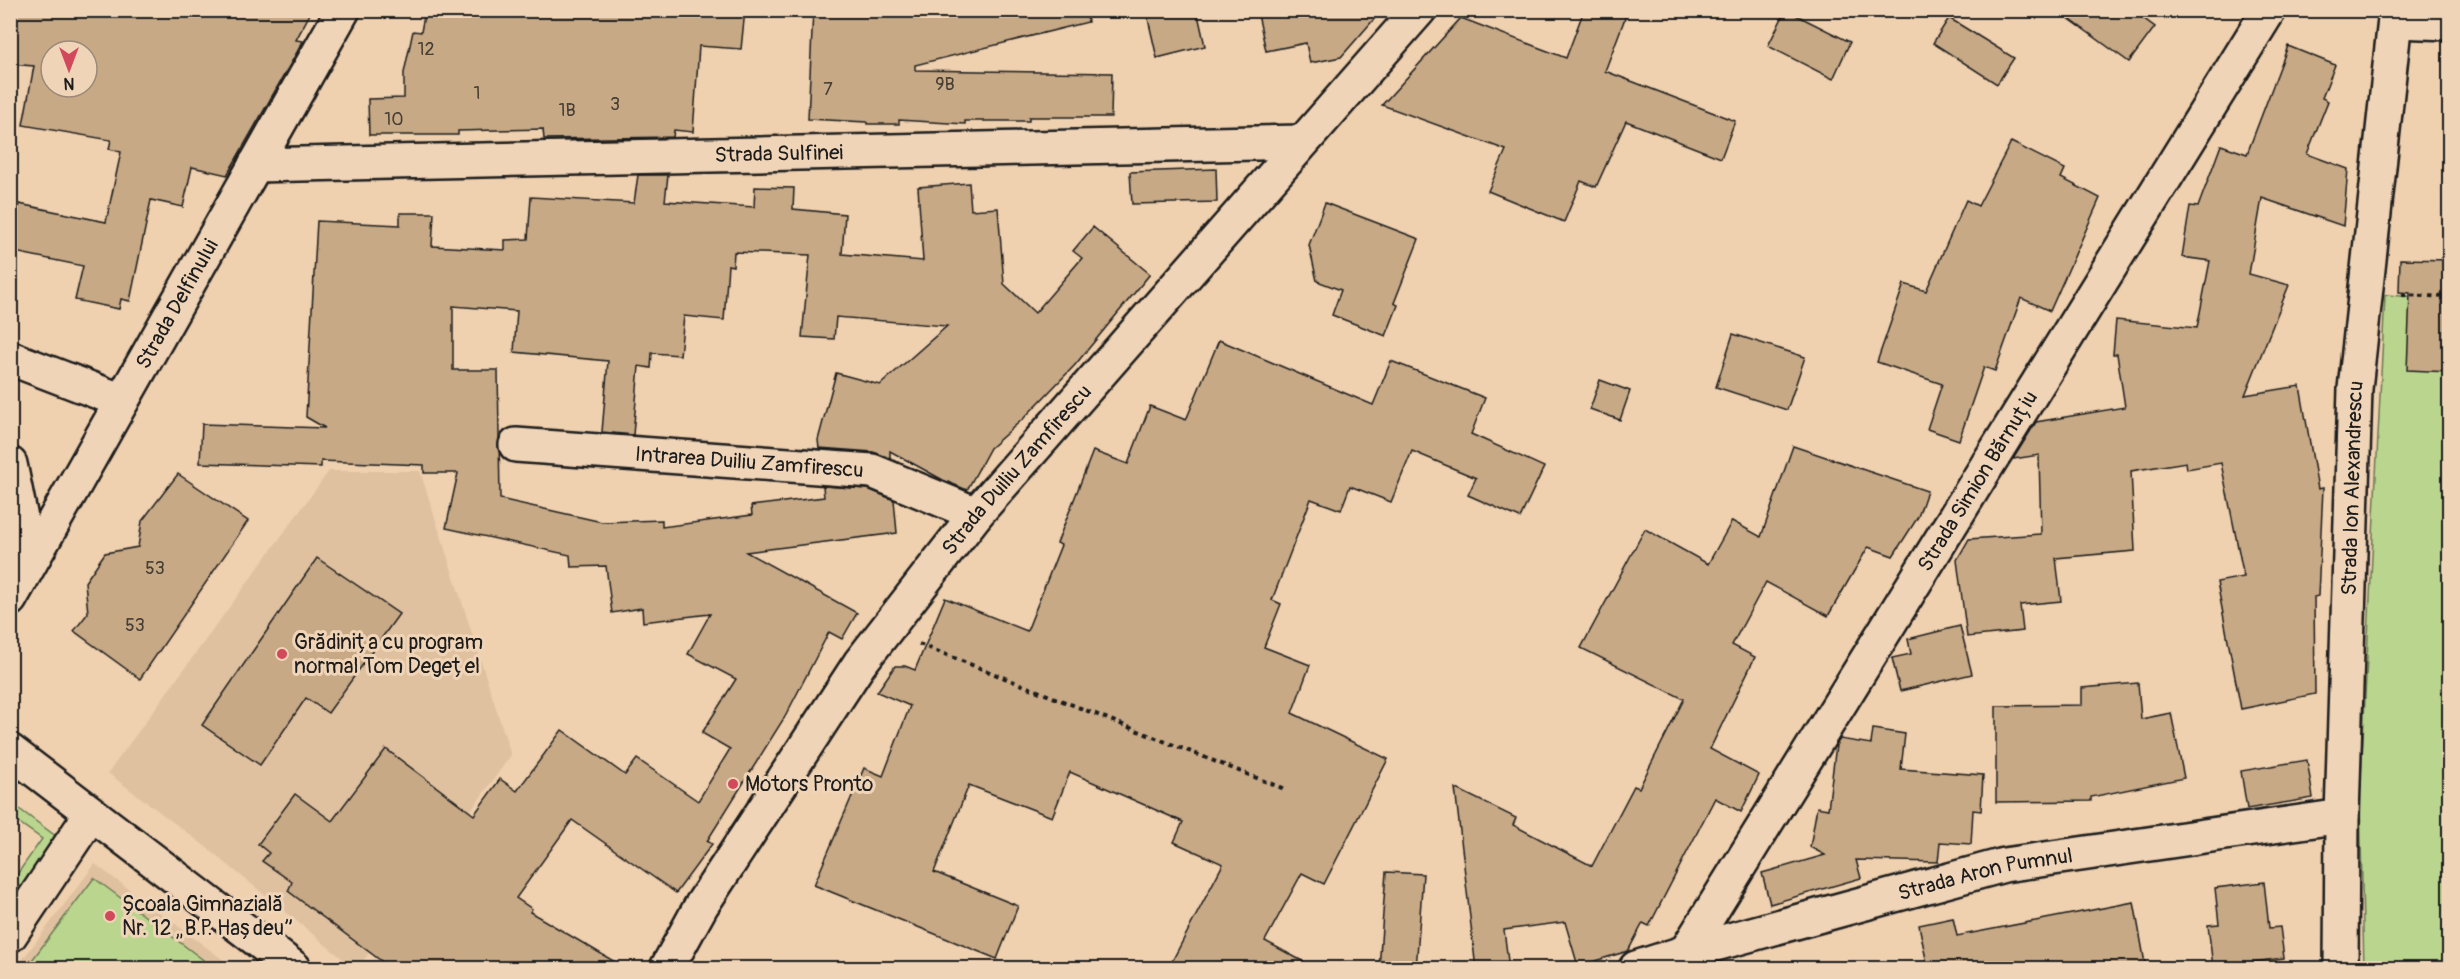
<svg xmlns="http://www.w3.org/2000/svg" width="2460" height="979" font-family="Pangolin,sans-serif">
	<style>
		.built { fill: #dfc1a0 }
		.green { fill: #bad68e; stroke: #6b7955; stroke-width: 1.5 }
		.building { fill: #c7a986; stroke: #1c1c1c; stroke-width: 1.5; fill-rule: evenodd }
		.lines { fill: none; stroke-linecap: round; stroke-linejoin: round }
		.minor-casing { stroke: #1c1c1c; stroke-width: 38 }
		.path { stroke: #1c1c1c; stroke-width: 4; stroke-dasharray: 4.5 4.5; stroke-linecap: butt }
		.minor { stroke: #f0d4b7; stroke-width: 33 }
		.poi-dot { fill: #d1495b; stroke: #f0d4b7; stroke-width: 2 }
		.labels { text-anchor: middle; stroke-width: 6; stroke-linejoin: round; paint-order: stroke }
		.number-label { font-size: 18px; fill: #473f36 }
		.street-label { font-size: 21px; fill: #1c1c1c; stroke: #f0d4b7 }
		.poi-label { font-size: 21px; fill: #1c1c1c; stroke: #f0d4b7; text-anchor: start }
	</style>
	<rect width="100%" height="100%" fill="#efd0af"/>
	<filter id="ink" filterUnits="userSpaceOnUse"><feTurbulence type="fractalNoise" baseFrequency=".0167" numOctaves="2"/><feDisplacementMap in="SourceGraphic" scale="12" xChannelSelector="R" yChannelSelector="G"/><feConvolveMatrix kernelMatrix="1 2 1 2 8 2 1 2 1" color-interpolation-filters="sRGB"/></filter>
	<g filter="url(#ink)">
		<!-- built -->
		<g class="built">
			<polygon points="329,471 420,471 511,755 358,968 354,968 206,847 108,773"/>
			<polygon points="95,864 234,968 16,968"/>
		</g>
		<!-- green -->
		<g class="green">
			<polygon points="2385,295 2449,299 2449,968 2364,968 2360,799"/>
			<polygon points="11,803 57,837 11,908 11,883 42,839 11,817"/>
			<polygon points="94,878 214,968 26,968"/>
		</g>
		<!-- building -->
		<g class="building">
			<path d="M12,10H312L296,40L303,41L292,61L227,175L192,167L183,207L151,200L130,301L121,299L119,309L75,300L83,266L10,251L19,204L106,222L121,152L109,149L111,140L23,125L34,66L10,64ZM51,51H87V87H51Z"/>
			<polygon points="425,10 745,10 741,49 699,46 693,132 674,130 673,137 544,139 543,129 458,131 458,135 369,135 368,99 404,98 404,73 413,31 421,32"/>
			<polygon points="813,10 1086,10 1088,22 915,65 915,70 1112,73 1111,117 1029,117 1029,121 965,121 965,124 899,120 899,124 867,124 867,122 808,119"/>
			<polygon points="1146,10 1197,10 1205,46 1157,58"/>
			<polygon points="1257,10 1382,10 1341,57 1310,63 1306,43 1266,51"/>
			<polygon points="1584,10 1628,10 1605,71 1735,121 1721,158 1626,121 1596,187 1581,181 1564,222 1488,191 1506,150 1382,105 1461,18 1566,58"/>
			<polygon points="1786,10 1850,42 1833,79 1768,46"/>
			<polygon points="2057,10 2132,10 2155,27 2129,62"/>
			<polygon points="1949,18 2014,58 1997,84 1933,43"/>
			<polygon points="2288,46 2335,65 2322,98 2328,101 2307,154 2348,169 2343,226 2262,198 2249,274 2289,285 2245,395 2300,386 2318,489 2323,488 2318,596 2314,597 2315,694 2241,709 2217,582 2244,577 2221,463 2187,469 2186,462 2131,471 2135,551 2056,558 2061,601 2020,605 2023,631 1967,637 1957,560 1969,539 2041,534 2039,455 2013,459 2036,422 2125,407 2117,354 2113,354 2116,320 2197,328 2210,261 2182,257 2190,206 2198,207 2221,145 2247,154"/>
			<polygon points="2011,142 2065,169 2061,178 2100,198 2050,311 2021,298 1995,371 1984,367 1959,440 1927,429 1942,384 1877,362 1904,284 1926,291 1966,200 1978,206"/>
			<polygon points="1216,169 1217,202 1132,204 1130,172"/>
			<polygon points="638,175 668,175 665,201 754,207 755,187 794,188 793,209 845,214 842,254 923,261 918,187 969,183 971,210 998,208 1004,284 1035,313 1082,258 1073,251 1093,227 1150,274 1075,365 1024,418 990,448 967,490 943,480 890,451 890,458 873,452 819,448 818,440 836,373 880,385 947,326 836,317 834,339 802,337 810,255 734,252 733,266 728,265 724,320 684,316 680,355 652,353 651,368 639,366 633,435 602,432 608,361 514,352 517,311 453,306 453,370 498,370 500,499 602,522 662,520 662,527 752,515 751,506 824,497 823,486 868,489 894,500 897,533 746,552 857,613 842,639 829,632 786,715 707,841 712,844 676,893 572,820 516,898 532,909 530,912 627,969 392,969 288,891 292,882 262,861 269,853 258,844 295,794 332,821 386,749 474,815 500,779 517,791 562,730 625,775 637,759 698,801 730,749 702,733 736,679 688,654 710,614 643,622 642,608 612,613 606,566 571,567 570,555 446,528 458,473 424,473 424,465 321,461 321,467 200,463 202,424 325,428 306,417 317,221 400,225 400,213 434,213 432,246 505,250 505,240 528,239 531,197 634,203"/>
			<polygon points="1325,203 1419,239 1394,303 1398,305 1386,336 1332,315 1341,290 1317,281 1309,245"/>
			<polygon points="2400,259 2450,260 2450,372 2407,370 2410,293 2399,292"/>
			<polygon points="1733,334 1805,357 1787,410 1716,387"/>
			<polygon points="1219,340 1373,405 1391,361 1485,398 1471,434 1544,467 1520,518 1468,495 1476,478 1412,451 1391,502 1350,486 1341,510 1311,499 1272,600 1281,604 1264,647 1310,665 1292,713 1388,759 1324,884 1302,873 1265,941 1317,969 1168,969 1223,864 1174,842 1183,822 1070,772 1052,817 969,785 934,872 1018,906 997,959 814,885 864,768 883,776 910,706 877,692 895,666 905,666 915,670 945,598 1027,631 1061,545 1057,543 1093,451 1128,464 1150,406 1186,420"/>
			<polygon points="1600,380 1630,391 1620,420 1590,409"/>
			<polygon points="1793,446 1927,491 1918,517 1893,556 1868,547 1828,616 1766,582 1732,645 1755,657 1710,749 1759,775 1741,812 1715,798 1649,926 1643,923 1628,951 1578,966 1565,922 1504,930 1509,969 1476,969 1455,788 1516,818 1513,825 1592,866 1634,786 1639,788 1684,699 1581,648 1645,529 1708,564 1732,521 1761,537"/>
			<polygon points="178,474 248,521 140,679 74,631 88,613 85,582 105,553 138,547 142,521"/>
			<polygon points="317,558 399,614 328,713 306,698 260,765 202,725"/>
			<polygon points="1960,626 1972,674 1900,691 1892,658 1911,654 1908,639"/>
			<polygon points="2138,683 2141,719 2171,713 2184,778 2091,797 2091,801 1996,802 1996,706 2082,705 2082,688"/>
			<polygon points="1873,729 1905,734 1901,769 1983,775 1981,811 1973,810 1971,844 1940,842 1938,862 1856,860 1861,878 1770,904 1762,873 1825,855 1810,847 1817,807 1828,809 1836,745 1840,739 1871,744"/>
			<polygon points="2307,760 2313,798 2247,809 2241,771"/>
			<polygon points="1386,872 1423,874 1416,969 1379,969"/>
			<polygon points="2264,882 2269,928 2280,927 2284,958 2213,967 2208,925 2219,924 2215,888"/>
			<polygon points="2134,902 2146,969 1928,969 1919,925 1953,918 1957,936"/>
		</g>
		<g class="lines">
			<!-- minor casing -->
			<g class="minor-casing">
				<g id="minor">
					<polyline points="2395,21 2450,23"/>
					<path id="s1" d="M255,165L1302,142"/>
					<polyline points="10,358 122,401"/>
					<path id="s2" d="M516,445L872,471L976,514"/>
					<polyline points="10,464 30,563"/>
					<path id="s3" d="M10,599L343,10"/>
					<polyline points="10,751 294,968"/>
					<polyline points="10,935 91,814"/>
					<path id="s4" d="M1686,952L2269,10"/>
					<path id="s5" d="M667,968L701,906L860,663L976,514L1419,10"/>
					<path id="s6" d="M1636,968L1686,952L2004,865L2342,816"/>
					<path id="s7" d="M2341,968L2342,816L2355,389L2396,10"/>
				</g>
			</g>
			<!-- path -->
			<g class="path">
				<polyline points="2402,295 2450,297"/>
				<polyline points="919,644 1287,790"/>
			</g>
			<!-- minor -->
			<use href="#minor" class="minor"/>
		</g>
	</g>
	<!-- markers -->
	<g class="poi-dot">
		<circle cx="282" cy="654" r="6"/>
		<circle cx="733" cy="784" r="6"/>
		<circle cx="110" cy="916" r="6"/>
	</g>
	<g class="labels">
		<!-- number labels -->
		<g class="number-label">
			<text x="426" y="55">12</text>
			<text x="945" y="90">9B</text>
			<text x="828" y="95">7</text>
			<text x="477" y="99">1</text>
			<text x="615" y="110">3</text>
			<text x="567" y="116">1B</text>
			<text x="394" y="125">10</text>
			<text x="155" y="574">53</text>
			<text x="135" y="631">53</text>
		</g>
		<!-- street labels -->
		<g class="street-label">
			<text dy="7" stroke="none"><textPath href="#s1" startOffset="524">Strada Sulfinei</textPath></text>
			<text dy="7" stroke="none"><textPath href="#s3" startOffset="339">Strada Delfinului</textPath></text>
			<text dy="7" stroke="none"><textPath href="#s2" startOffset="234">Intrarea Duiliu Zamfirescu</textPath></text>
			<text dy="7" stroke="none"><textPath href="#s5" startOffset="610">Strada Duiliu Zamfirescu</textPath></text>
			<text dy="7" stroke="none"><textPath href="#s4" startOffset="554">Strada Simion Bărnuțiu</textPath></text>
			<text dy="7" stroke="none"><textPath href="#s7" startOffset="480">Strada Ion Alexandrescu</textPath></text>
			<text dy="7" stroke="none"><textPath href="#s6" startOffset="362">Strada Aron Pumnul</textPath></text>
		</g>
		<!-- poi labels -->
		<g class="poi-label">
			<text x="294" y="649">Grădinița cu program<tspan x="294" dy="24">normal Tom Degețel</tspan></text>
			<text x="745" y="791">Motors Pronto</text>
			<text x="122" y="911">Școala Gimnazială<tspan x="122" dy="24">Nr. 12 „B.P. Hașdeu”</tspan></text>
		</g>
	</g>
	<!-- margin -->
	<rect width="2460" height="979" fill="none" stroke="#f0d4b7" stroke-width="36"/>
	<rect x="18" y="18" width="2424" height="943" fill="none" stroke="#1c1c1c" stroke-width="2" filter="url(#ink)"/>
	<!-- north arrow -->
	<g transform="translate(69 69) rotate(180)"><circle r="28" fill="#f0d4b7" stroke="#9b8a79" stroke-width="1.5"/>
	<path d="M0-4.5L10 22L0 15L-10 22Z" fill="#d1495b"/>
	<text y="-9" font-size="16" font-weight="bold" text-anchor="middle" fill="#1c1c1c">N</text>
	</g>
</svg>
